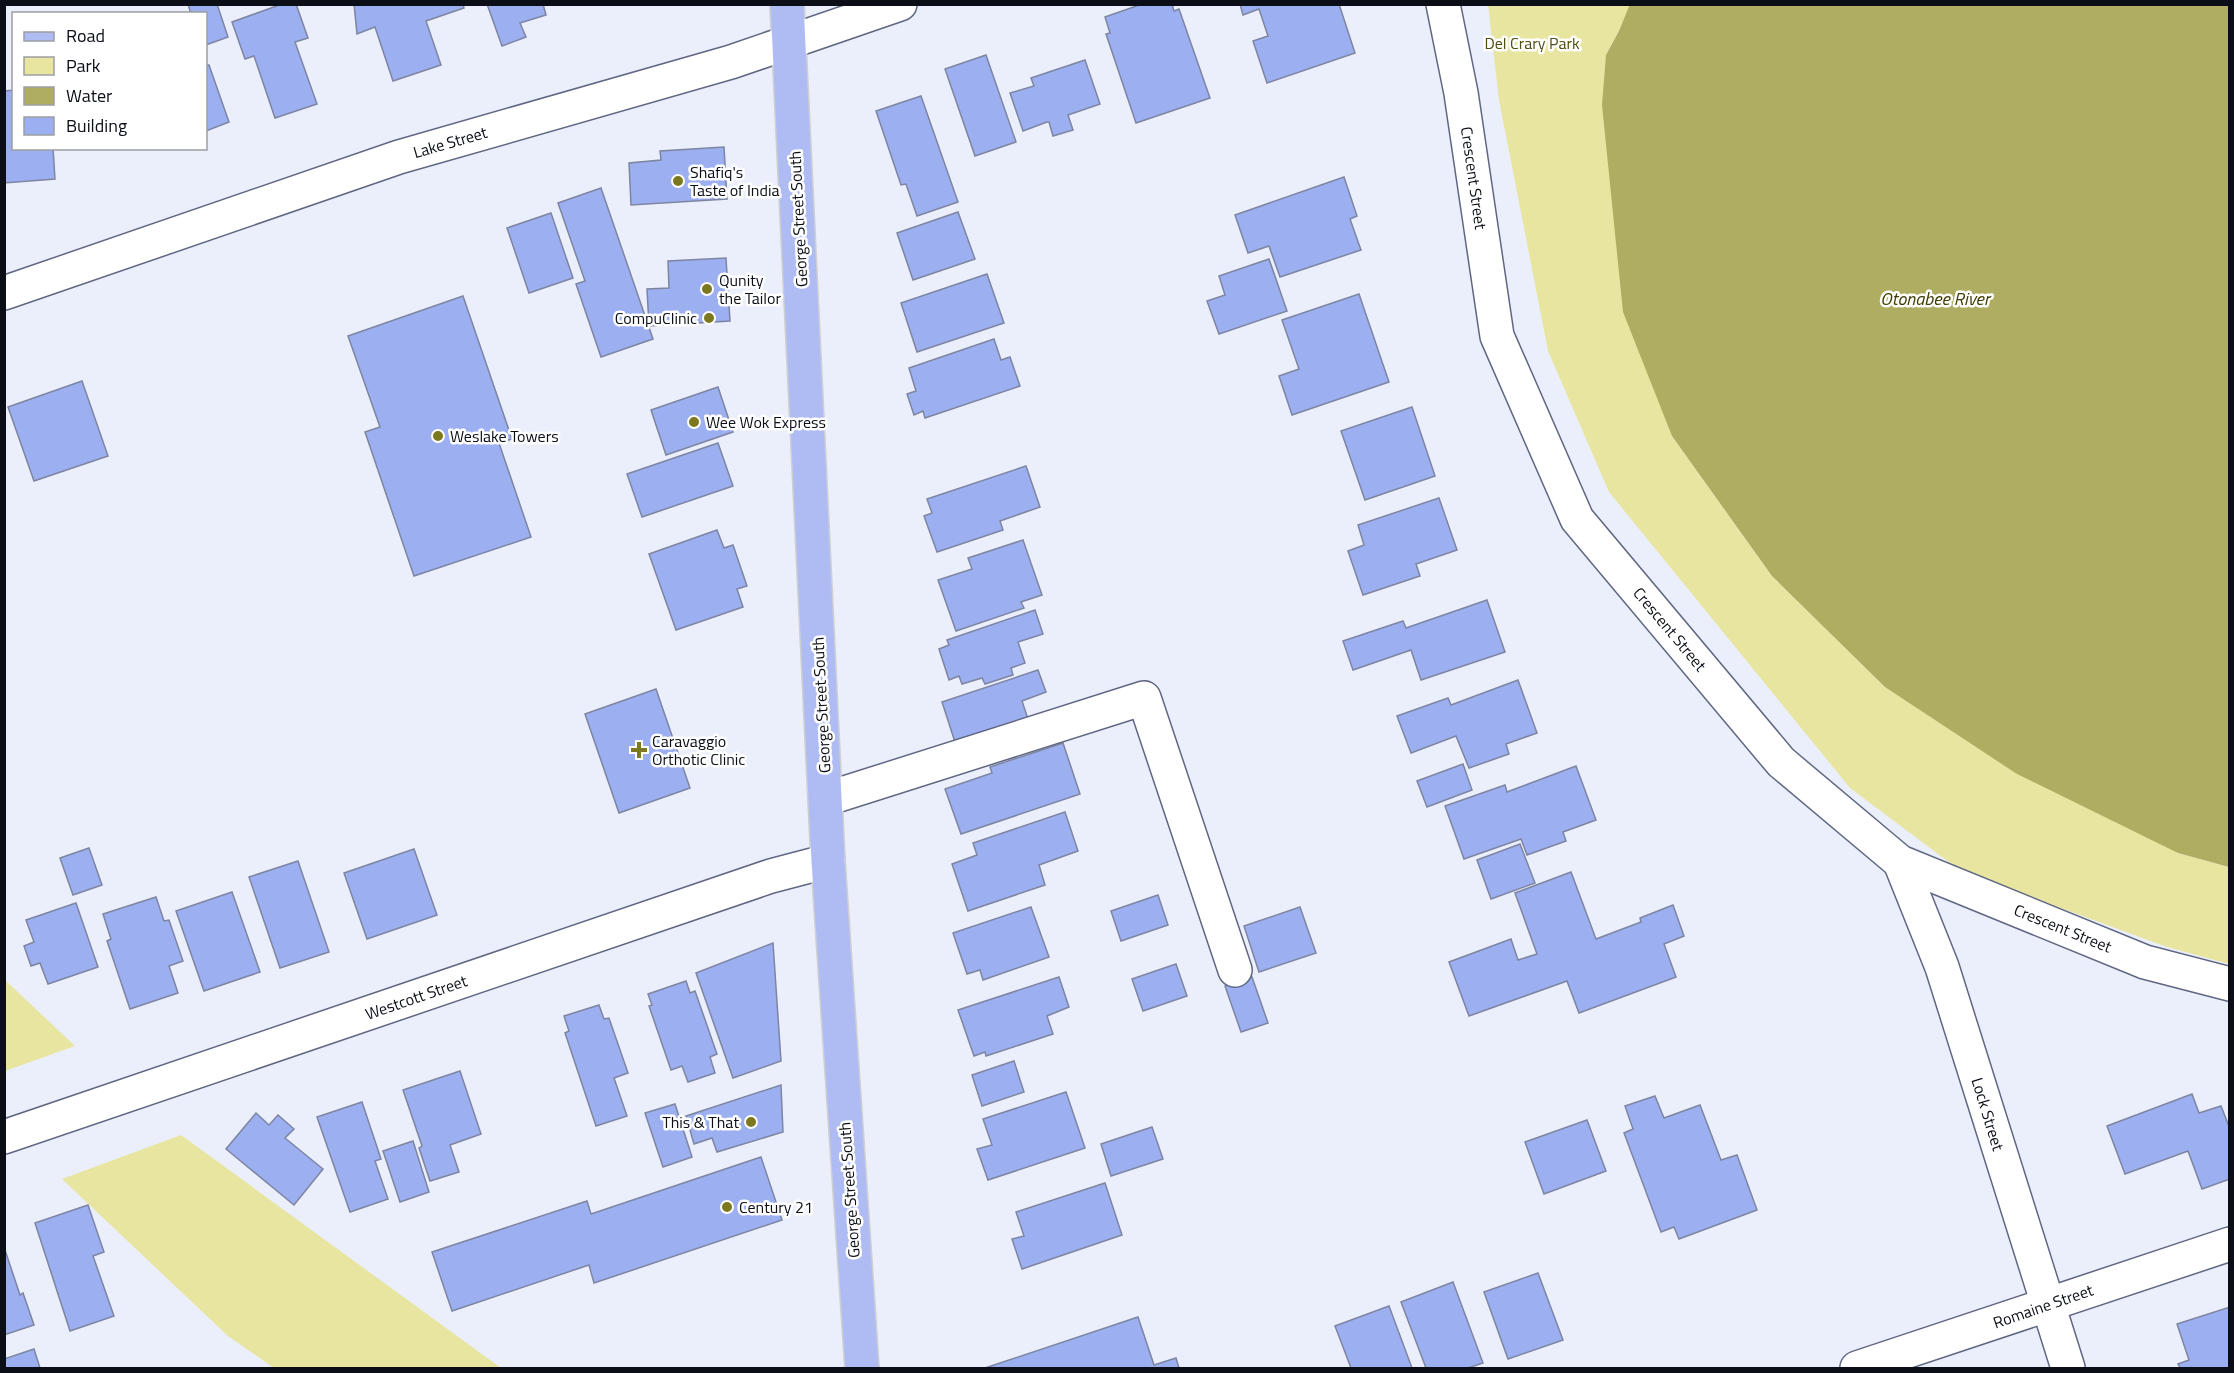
<svg xmlns="http://www.w3.org/2000/svg" width="2234" height="1373" font-family="'Titillium Web',sans-serif">
	<style>
		.green { fill: #e7e5a0 }
		.water { fill: #afad62 }
		.building { fill: #9caff1; stroke: #7d85a1; stroke-width: 1.5 }
		.lines { fill: none; stroke-linecap: round; stroke-linejoin: round }
		.minor-casing { stroke: #606782; stroke-width: 36 }
		.major-casing { stroke: #cecfd1; stroke-width: 36 }
		.minor { stroke: #fff; stroke-width: 33 }
		.major { stroke: #afbcf4; stroke-width: 33 }
		.poi-dot { fill: #7b781d; stroke: #fff; stroke-width: 2 }
		.labels { text-anchor: middle; stroke-width: 5; stroke-linejoin: round; paint-order: stroke }
		.park-label { font-size: 16px; fill: #4f4d14; stroke: #fff }
		.street-label { font-size: 16px; fill: #0b0e17; stroke: #fff }
		.poi-label { font-size: 16px; fill: #0b0e17; stroke: #fff; text-anchor: start }
		.water-label { font-size: 18px; font-style: italic; fill: #3f3c00; stroke: #fff }
	</style>
	<rect width="100%" height="100%" fill="#ebeffc"/>
	<!-- green -->
	<g class="green">
		<polygon points="1488,5 1630,5 1619,31 1606,55 1672,436 1772,576 1885,687 2178,853 2229,867 2229,964 2167,947 1962,872 1850,788 1609,492 1548,351 1499,100"/>
		<polygon points="4,980 5,980 75,1046 5,1071"/>
		<polygon points="181,1135 501,1368 274,1368 228,1336 62,1179"/>
	</g>
	<!-- water -->
	<polygon class="water" points="1630,4 2229,5 2229,867 2178,853 2017,774 1885,687 1772,576 1672,436 1623,312 1602,105 1606,55 1619,31"/>
	<!-- building -->
	<g class="building">
		<polygon points="188,4 217,4 228,37 206,45 206,14 191,14"/>
		<polygon points="282,4 296,4 308,38 295,42 317,104 275,118 254,56 245,59 232,22"/>
		<polygon points="354,4 463,4 464,8 426,21 441,65 393,81 375,27 357,34"/>
		<polygon points="487,4 543,4 546,15 520,23 526,37 502,46"/>
		<polygon points="1142,4 1172,4 1174,11 1179,9 1210,98 1136,123 1106,34 1110,33 1105,17"/>
		<polygon points="1240,4 1339,4 1355,53 1267,83 1253,41 1268,36 1259,9 1243,15"/>
		<polygon points="986,55 1016,142 975,156 945,69"/>
		<polygon points="1085,60 1100,104 1068,115 1073,130 1053,136 1049,122 1047,122 1023,131 1010,93 1034,86 1031,78"/>
		<polygon points="209,65 229,122 206,131 206,66"/>
		<polygon points="14,90 14,148 53,148 55,179 4,183 4,91"/>
		<polygon points="921,96 958,202 917,216 906,184 901,185 876,111"/>
		<polygon points="724,147 727,199 631,205 629,163 661,160 660,151"/>
		<polygon points="1344,177 1357,216 1350,219 1361,250 1280,277 1269,246 1248,253 1235,215"/>
		<polygon points="601,188 653,339 601,357 576,284 585,281 558,203"/>
		<polygon points="958,212 975,259 913,280 897,233"/>
		<polygon points="551,213 573,278 529,293 507,228"/>
		<polygon points="726,258 730,321 649,326 647,289 669,288 668,261"/>
		<polygon points="1269,259 1287,311 1219,334 1207,301 1225,295 1219,276"/>
		<polygon points="987,274 1004,323 917,352 901,303"/>
		<polygon points="1359,294 1389,382 1292,415 1279,376 1299,369 1282,320"/>
		<polygon points="463,296 512,439 499,443 531,537 414,576 365,432 380,427 348,336"/>
		<polygon points="994,339 1001,360 1010,357 1020,386 925,418 923,411 914,415 907,394 916,391 909,368"/>
		<polygon points="82,381 108,456 34,481 8,407"/>
		<polygon points="718,387 733,432 666,455 651,410"/>
		<polygon points="1412,407 1435,476 1365,500 1341,431"/>
		<polygon points="718,443 733,486 642,517 627,474"/>
		<polygon points="1026,466 1040,507 1000,521 1003,530 937,552 924,516 932,513 927,499"/>
		<polygon points="1439,498 1457,550 1416,564 1420,576 1363,595 1348,551 1364,545 1358,525"/>
		<polygon points="717,530 724,548 733,545 747,586 737,589 743,607 676,630 649,554"/>
		<polygon points="1023,540 1042,595 1021,602 1024,608 956,631 938,580 972,569 968,558"/>
		<polygon points="1487,600 1505,652 1421,680 1411,650 1353,670 1343,641 1403,621 1406,628"/>
		<polygon points="1035,610 1043,634 1018,642 1025,663 1011,668 1013,675 985,684 982,678 962,684 959,676 949,680 939,649 949,645 947,640"/>
		<polygon points="1038,670 1046,692 1022,701 1030,725 955,742 942,702"/>
		<polygon points="1518,680 1537,733 1506,744 1509,754 1469,768 1456,736 1411,753 1397,716 1448,698 1451,705"/>
		<polygon points="656,689 690,788 619,813 585,714"/>
		<polygon points="1063,743 1080,794 961,834 945,789 992,773 990,767"/>
		<polygon points="1463,764 1472,790 1427,807 1417,781"/>
		<polygon points="1576,766 1596,820 1563,832 1566,841 1527,855 1521,839 1464,859 1445,806 1505,785 1507,792"/>
		<polygon points="1065,812 1078,851 1039,865 1045,885 968,911 952,864 977,855 973,843"/>
		<polygon points="1520,844 1535,883 1491,899 1477,860"/>
		<polygon points="89,848 102,885 73,895 60,858"/>
		<polygon points="414,849 437,915 367,939 344,873"/>
		<polygon points="298,861 329,952 280,968 249,877"/>
		<polygon points="1571,872 1596,939 1641,922 1640,918 1673,905 1684,936 1664,944 1676,977 1579,1013 1567,981 1469,1016 1449,962 1511,939 1518,960 1537,954 1515,893"/>
		<polygon points="232,892 260,972 204,991 176,911"/>
		<polygon points="1158,895 1168,925 1121,941 1111,911"/>
		<polygon points="156,897 164,921 169,920 183,961 169,966 178,993 130,1009 107,941 111,939 103,914"/>
		<polygon points="76,903 98,967 48,984 40,963 31,966 24,946 34,942 26,920"/>
		<polygon points="1031,907 1049,957 983,980 980,970 967,974 953,933"/>
		<polygon points="1300,907 1316,953 1259,972 1244,926"/>
		<polygon points="773,943 781,1061 733,1078 696,973"/>
		<polygon points="1176,964 1187,996 1143,1011 1132,979"/>
		<polygon points="1059,977 1069,1007 1047,1016 1053,1034 986,1056 985,1052 974,1056 958,1010"/>
		<polygon points="1252,977 1268,1023 1241,1032 1225,986"/>
		<polygon points="686,981 690,993 695,991 717,1054 710,1057 715,1073 688,1082 682,1066 671,1070 649,1006 652,1005 648,994"/>
		<polygon points="599,1005 604,1019 609,1018 628,1073 614,1078 627,1116 596,1126 565,1033 569,1031 564,1016"/>
		<polygon points="1014,1061 1024,1092 982,1106 972,1075"/>
		<polygon points="460,1071 481,1134 450,1145 459,1172 430,1181 419,1148 422,1146 403,1090"/>
		<polygon points="781,1085 783,1132 717,1152 712,1138 694,1144 686,1116"/>
		<polygon points="1066,1092 1085,1148 988,1180 977,1149 992,1145 983,1119"/>
		<polygon points="2192,1094 2199,1113 2221,1106 2230,1129 2230,1179 2202,1189 2188,1151 2125,1174 2107,1126"/>
		<polygon points="1655,1096 1664,1118 1700,1105 1721,1160 1737,1155 1757,1210 1679,1239 1674,1227 1661,1232 1624,1133 1633,1129 1625,1106"/>
		<polygon points="362,1102 381,1159 375,1161 388,1199 350,1212 317,1117"/>
		<polygon points="675,1104 692,1157 663,1167 645,1113"/>
		<polygon points="256,1113 269,1125 278,1115 294,1129 285,1138 323,1169 294,1205 226,1149"/>
		<polygon points="1587,1120 1606,1171 1544,1194 1525,1142"/>
		<polygon points="1152,1127 1163,1159 1111,1176 1101,1144"/>
		<polygon points="413,1141 429,1192 400,1202 383,1151"/>
		<polygon points="761,1157 782,1220 594,1283 589,1265 452,1311 432,1252 587,1201 591,1214"/>
		<polygon points="1105,1183 1122,1235 1022,1269 1012,1239 1024,1236 1016,1212"/>
		<polygon points="88,1205 104,1252 93,1256 114,1316 70,1331 35,1223"/>
		<polygon points="4,1247 20,1295 23,1293 34,1325 4,1335"/>
		<polygon points="1538,1273 1563,1340 1508,1359 1484,1292"/>
		<polygon points="1453,1282 1483,1363 1468,1368 1426,1368 1401,1302"/>
		<polygon points="1389,1306 1412,1368 1351,1368 1335,1326"/>
		<polygon points="2230,1307 2230,1368 2180,1368 2178,1364 2189,1360 2177,1324"/>
		<polygon points="1138,1317 1154,1365 1176,1358 1179,1368 985,1368"/>
		<polygon points="34,1349 40,1368 4,1368 4,1359"/>
	</g>
	<g class="lines">
		<!-- minor casing -->
		<g class="minor-casing">
			<g id="minor">
				<polyline points="1443,4 1461,93 1497,336 1577,519 1781,762 1900,862 2145,962 2230,984"/>
				<polyline points="4,293 399,157 731,62 900,4"/>
				<polyline points="826,799 1144,698 1235,970"/>
				<polyline points="1900,862 1942,967 2068,1368"/>
				<polyline points="4,1137 771,876 828,861"/>
				<polyline points="1857,1368 2230,1244"/>
			</g>
		</g>
		<!-- major casing -->
		<g class="major-casing">
			<polyline id="major" points="787,4 828,861 862,1368"/>
		</g>
		<!-- minor -->
		<use href="#minor" class="minor"/>
		<!-- major -->
		<use href="#major" class="major"/>
	</g>
	<!-- markers -->
	<g class="poi-dot">
		<circle cx="678" cy="181" r="6"/>
		<circle cx="707" cy="289" r="6"/>
		<circle cx="709" cy="318" r="6"/>
		<circle cx="694" cy="422" r="6"/>
		<circle cx="438" cy="436" r="6"/>
		<path d="M636 741h6v6h6v6h-6v6h-6v-6h-6v-6h6z"/>
		<circle cx="751" cy="1122" r="6"/>
		<circle cx="727" cy="1207" r="6"/>
	</g>
	<g class="labels">
		<!-- park labels -->
		<g class="park-label">
			<text x="1532" y="49">Del Crary Park</text>
		</g>
		<!-- street labels -->
		<g class="street-label">
			<text transform="translate(450 142) rotate(-16)" y="6">Lake Street</text>
			<text transform="translate(1474 178) rotate(82)" y="6">Crescent Street</text>
			<text transform="translate(798 219) rotate(-93)" y="6">George Street South</text>
			<text transform="translate(1670 629) rotate(50)" y="6">Crescent Street</text>
			<text transform="translate(821 705) rotate(-93)" y="6">George Street South</text>
			<text transform="translate(2063 928) rotate(22)" y="6">Crescent Street</text>
			<text transform="translate(416 997) rotate(-19)" y="6">Westcott Street</text>
			<text transform="translate(1988 1114) rotate(73)" y="6">Lock Street</text>
			<text transform="translate(849 1190) rotate(-94)" y="6">George Street South</text>
			<text transform="translate(2043 1306) rotate(-19)" y="6">Romaine Street</text>
		</g>
		<!-- poi labels -->
		<g class="poi-label">
			<text x="690" y="178">Shafiq's<tspan x="690" dy="18">Taste of India</tspan></text>
			<text x="719" y="286">Qunity<tspan x="719" dy="18">the Tailor</tspan></text>
			<text x="697" y="324" text-anchor="end">CompuClinic</text>
			<text x="706" y="428">Wee Wok Express</text>
			<text x="450" y="442">Weslake Towers</text>
			<text x="652" y="747">Caravaggio<tspan x="652" dy="18">Orthotic Clinic</tspan></text>
			<text x="739" y="1128" text-anchor="end">This &amp; That</text>
			<text x="739" y="1213">Century 21</text>
		</g>
		<!-- water labels -->
		<g class="water-label">
			<text x="1935" y="305">Otonabee River</text>
		</g>
	</g>
	<!-- border -->
	<rect width="2234" height="1373" fill="none" stroke="#0b0e17" stroke-width="12"/>
	<!-- legend -->
	<rect x="12" y="12" width="195" height="138" fill="#ffffff" stroke="#9d9fa2" stroke-width="1.5"/>
	<rect x="24" y="32" width="30" height="9" fill="#afbcf4" stroke="#9d9fa2" stroke-width="1.5"/>
	<text x="66" y="42" font-size="18" fill="#0b0e17">Road</text>
	<rect x="24" y="57" width="30" height="18" fill="#e7e5a0" stroke="#9d9fa2" stroke-width="1.5"/>
	<text x="66" y="72" font-size="18" fill="#0b0e17">Park</text>
	<rect x="24" y="87" width="30" height="18" fill="#afad62" stroke="#9d9fa2" stroke-width="1.5"/>
	<text x="66" y="102" font-size="18" fill="#0b0e17">Water</text>
	<rect x="24" y="117" width="30" height="18" fill="#9caff1" stroke="#9d9fa2" stroke-width="1.5"/>
	<text x="66" y="132" font-size="18" fill="#0b0e17">Building</text>
</svg>
